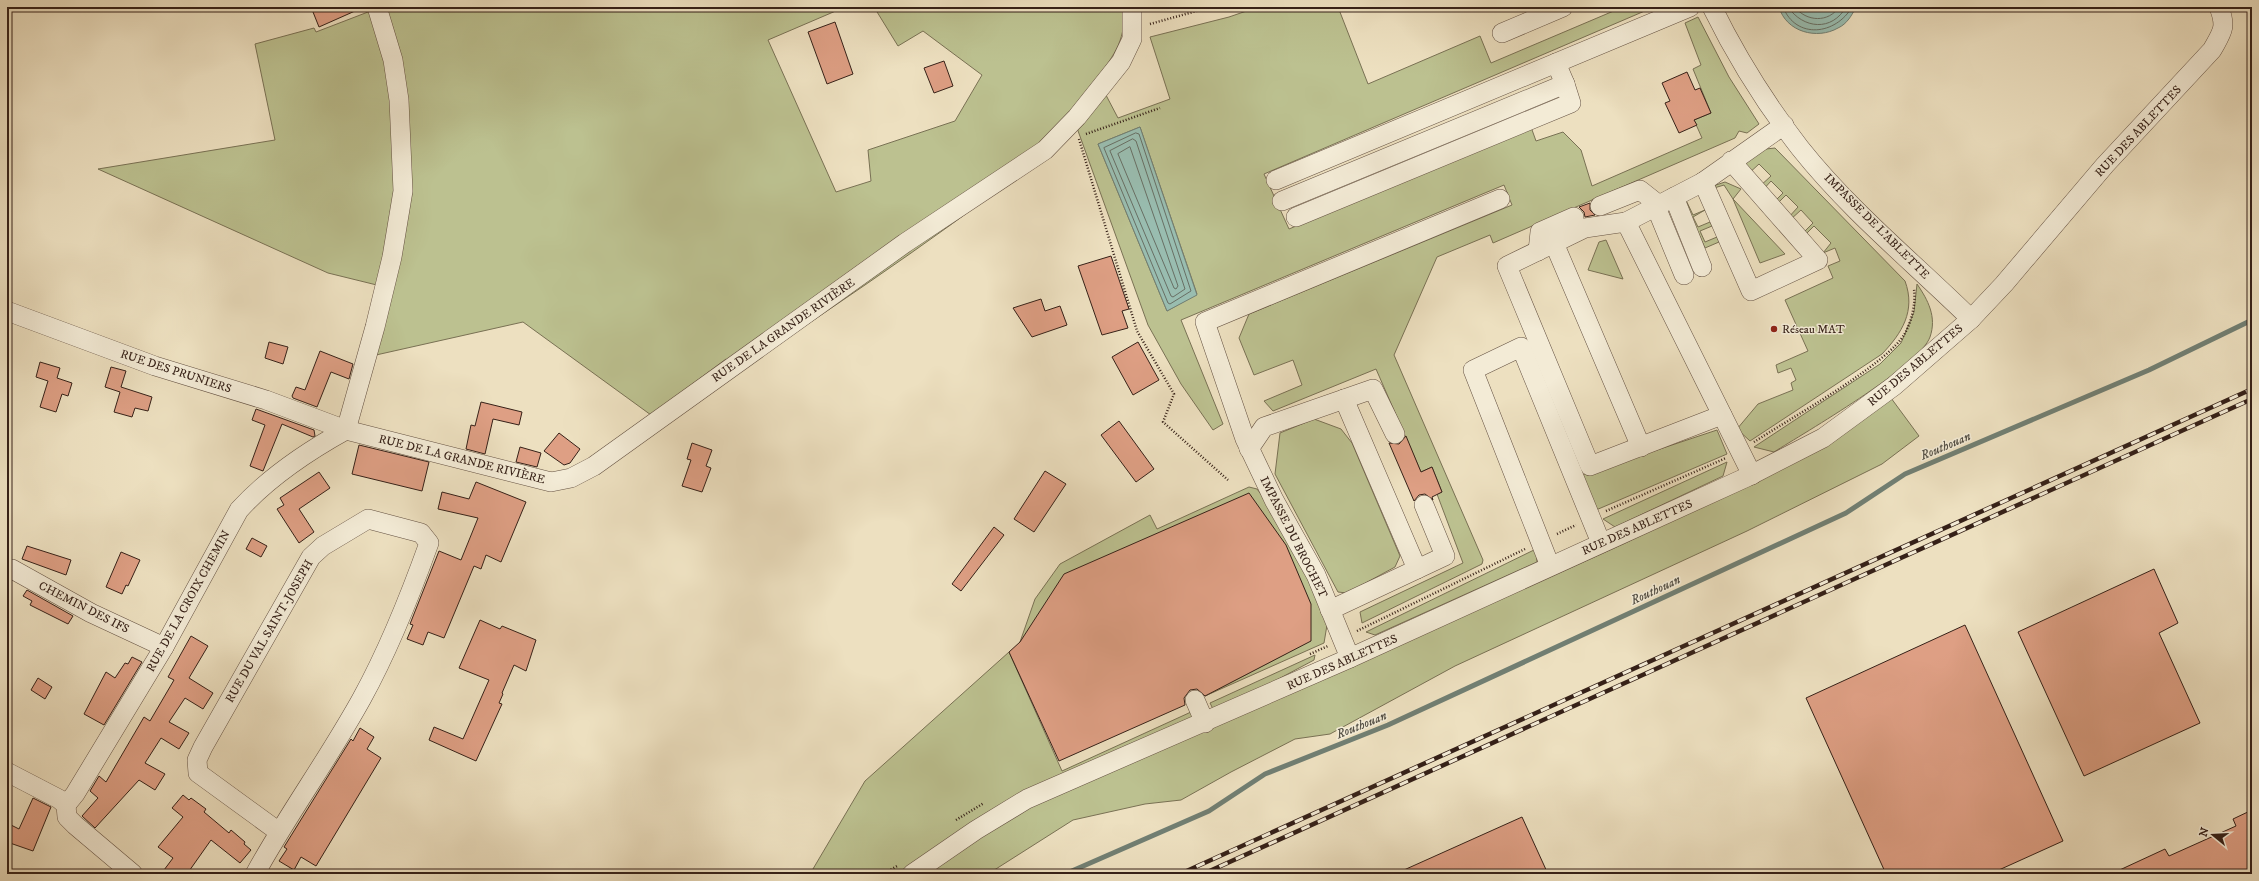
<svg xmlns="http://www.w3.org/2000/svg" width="2259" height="881" font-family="'IM FELL DW Pica',serif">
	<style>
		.green { fill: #bcc190; stroke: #797154; fill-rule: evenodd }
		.water { fill: #99bdb0; stroke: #717f73 }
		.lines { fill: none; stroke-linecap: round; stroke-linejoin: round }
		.shore { stroke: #686f64; stroke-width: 1 }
		.stream { stroke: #717f73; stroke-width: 5 }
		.building { fill: #de9f84; stroke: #362118 }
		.minor-casing { stroke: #645142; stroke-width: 20 }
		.path { stroke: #362118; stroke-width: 2.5; stroke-dasharray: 1 2; stroke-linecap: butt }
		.minor { stroke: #f3ebd6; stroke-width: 19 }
		.rail-casing { stroke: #362118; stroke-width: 4.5 }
		.rail { stroke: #f3ebd6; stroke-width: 3; stroke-dasharray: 9; stroke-linecap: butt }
		.poi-dot { fill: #8f2418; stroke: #f3ebd6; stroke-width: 1.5 }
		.labels { text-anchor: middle; stroke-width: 3; stroke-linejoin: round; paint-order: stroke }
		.street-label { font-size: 12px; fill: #362118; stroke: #f3ebd6 }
		.poi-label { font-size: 12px; fill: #362118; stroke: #f3ebd6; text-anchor: start }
		.water-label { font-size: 13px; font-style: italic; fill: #545046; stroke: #f3ebd6 }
	</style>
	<rect width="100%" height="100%" fill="#ede0c0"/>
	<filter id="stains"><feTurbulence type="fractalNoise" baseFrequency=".005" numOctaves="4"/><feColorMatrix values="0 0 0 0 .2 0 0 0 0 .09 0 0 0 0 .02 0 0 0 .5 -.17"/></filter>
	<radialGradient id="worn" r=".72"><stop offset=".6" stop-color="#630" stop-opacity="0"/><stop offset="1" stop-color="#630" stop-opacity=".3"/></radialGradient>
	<!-- green -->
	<g class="green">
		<path d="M381,7H845L768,40L836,192L871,181L868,150L955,121L982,75L923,31L898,46L874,7H1123C1127,38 1115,54 1097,78L1118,118L1170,99L1150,37L1229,17L1258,7H1338L1368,84L1480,36L1491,63L1623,7H1654L1264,174L1289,229L1531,127L1536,141L1563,132L1581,150L1592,186L1702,138L1694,120L1711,113L1693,69L1701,65L1685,23L1698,17L1729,77L1759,124L1747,133L1739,131L1735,138L1493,243L1490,235L1437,257L1394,355L1483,560L1482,564L1362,623L1360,612L1463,563L1437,494L1442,492L1432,467L1421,472L1376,369L1273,411L1264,401L1302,385L1293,360L1254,375L1239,338L1249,314L1512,205L1504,185L1181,320L1223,424L1213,430L1181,384L1148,325L1077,128C969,217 853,293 737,372L726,359L651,415L523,322L376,355L393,289L328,273L98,169L275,140L255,44L314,28L316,32ZM1140,127L1197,294L1167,311L1098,144Z"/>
		<path d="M1775,148L1905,281C1916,311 1902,333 1882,354L1750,441L1737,429L1758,404L1793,390L1791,383L1796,380L1791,368L1778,373L1776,365L1808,351L1785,300L1833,278L1828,266L1840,261L1835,248L1823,253L1831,243L1814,226L1805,235L1803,233L1813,223L1801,210L1790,220L1788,218L1798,207L1786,195L1776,205L1773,203L1783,193L1771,181L1762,191L1759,187L1771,176L1759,164L1747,175L1744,168L1746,159L1766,149Z"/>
		<polygon points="1725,182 1741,189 1733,199 1785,254 1760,263 1733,199 1724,185 1714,188 1713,186"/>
		<polygon points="1682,197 1685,198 1693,215 1705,210 1693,217 1698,227 1710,222 1712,226 1700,231 1705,242 1717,237 1719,242 1705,248"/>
		<polygon points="1606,240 1623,279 1588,270 1599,242"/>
		<path d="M1917,284C1928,300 1937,317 1930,337C1920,366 1804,433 1774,452L1754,447L1880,364L1901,343L1914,312Z"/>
		<polygon points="1891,398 1919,436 1882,464 1747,531 1455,666 1330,734 1295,739 1231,772 1181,800 1145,804 1073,820 988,874 810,874 865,781 1009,652 1062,771 1191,712 1192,717 1399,645 1623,544 1803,457"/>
		<polygon points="1314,419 1341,429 1352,443 1400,556 1395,567 1347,593 1338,592 1275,474 1280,433"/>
		<polygon points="1717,430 1727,454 1596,510 1582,475"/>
		<polygon points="1727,462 1723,476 1615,527 1603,519"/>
		<polygon points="1249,487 1257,489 1285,526 1328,619 1324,643 1205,696 1287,653 1075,594 1020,642 1035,599 1060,564 1150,515 1157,529"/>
		<polygon points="1536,549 1537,562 1375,635 1366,632"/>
		<polygon points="1315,655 1314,660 1271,683 1213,709 1210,703"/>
	</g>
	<!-- water -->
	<g class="water">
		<path d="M1779,7H1856C1852,15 1847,24 1838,28C1817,40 1786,32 1779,7Z"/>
		<polygon points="1140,127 1197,295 1167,311 1098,144"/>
	</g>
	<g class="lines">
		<!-- shore -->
		<g class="shore">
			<path d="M1783,7C1796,40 1836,35 1852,7"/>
			<path d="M1788,7C1803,29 1832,32 1846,7"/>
			<path d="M1795,7C1806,22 1829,23 1839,7"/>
			<polygon points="1136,133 1139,134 1191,291 1170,304 1168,303 1104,148"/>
			<polygon points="1133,139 1136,141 1185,289 1173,297 1171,296 1110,151"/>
			<polygon points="1130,147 1178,286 1176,289 1174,288 1118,154"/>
		</g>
		<!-- stream -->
		<polyline class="stream" points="1065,874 1209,811 1265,774 1388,725 1846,513 1905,474 2149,370 2252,320"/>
	</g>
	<!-- building -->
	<g class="building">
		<polygon points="311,7 364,7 319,27"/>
		<polygon points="835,22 853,74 827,84 808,32"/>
		<polygon points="944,61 953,86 934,93 924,68"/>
		<polygon points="1687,72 1695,90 1700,88 1711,113 1694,120 1697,125 1679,133 1665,103 1670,101 1662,83"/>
		<polygon points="1590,203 1590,210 1595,215 1585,217 1584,212 1579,207"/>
		<polygon points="1111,256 1129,309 1122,311 1128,328 1102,335 1078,266"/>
		<polygon points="1041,299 1045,311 1060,306 1067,325 1032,337 1013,308"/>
		<polygon points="269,342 288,347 283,364 265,358"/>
		<polygon points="1138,342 1159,380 1133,395 1112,357"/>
		<polygon points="320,351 353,364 349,379 331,372 317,407 293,398 292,396 296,387 305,390"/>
		<polygon points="40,362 60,368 57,378 72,383 68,396 62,394 56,412 40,407 48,381 36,377"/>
		<polygon points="111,367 126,371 121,387 152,397 148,411 135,408 132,417 114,412 120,392 105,387"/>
		<polygon points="481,402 522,412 519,425 493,419 485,454 466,449 471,425 475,426"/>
		<polygon points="256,409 314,430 315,436 313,437 282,424 263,471 250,466 265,425 252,420"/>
		<polygon points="1119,421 1154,469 1136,482 1101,435"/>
		<polygon points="559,433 580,449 570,463 564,465 544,451"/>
		<polygon points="1406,436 1421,472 1432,467 1442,492 1432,497 1433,500 1425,494 1419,495 1414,501 1389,443 1399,444"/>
		<polygon points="692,443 712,450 706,466 711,468 702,492 682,486 691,460 687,459"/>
		<polygon points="359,445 429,462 422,491 352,474"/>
		<polygon points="520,447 541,453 537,467 516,462"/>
		<polygon points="1045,471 1066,484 1034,532 1014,519"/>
		<polygon points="319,472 330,488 299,509 314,532 299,543 277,509 284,505 280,498"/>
		<polygon points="476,482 526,502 501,562 486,555 481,569 474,566 444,638 428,632 423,645 407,639 413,625 410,624 439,551 461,560 478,518 438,509 442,492 469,499"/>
		<polygon points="1249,493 1286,545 1311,604 1311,641 1205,696 1197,689 1190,690 1184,698 1185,705 1059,761 1009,652 1020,642 1064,574"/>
		<polygon points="994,527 1004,535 961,591 952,584"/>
		<polygon points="252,538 267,546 261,557 246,549"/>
		<polygon points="27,546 71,560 66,575 22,559"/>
		<polygon points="121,552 140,560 128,586 126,585 122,594 106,587"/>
		<polygon points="2154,569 2178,623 2159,633 2200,723 2084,776 2018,632"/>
		<polygon points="27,590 73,616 68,624 30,605 32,601 23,596"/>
		<polygon points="480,620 500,629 502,626 536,640 526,671 514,665 502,693 503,694 499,703 502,704 476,761 429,740 434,727 463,739 489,680 459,668"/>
		<polygon points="1965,625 2063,841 1990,874 1886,874 1806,698"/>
		<polygon points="191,636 208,646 189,678 213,693 203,709 185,698 169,722 189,733 179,749 161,738 145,763 165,774 155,790 139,780 95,828 82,816 98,798 90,791 99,776 106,782 144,717 150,721 157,709 174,680 168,677"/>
		<polygon points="132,657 142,662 104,725 84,714 106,672 115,678 125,663 128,664"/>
		<polygon points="38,678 52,687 45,699 31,690"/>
		<polygon points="360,728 374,737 367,749 381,758 316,866 301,857 294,870 279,861 287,849 284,847 351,739 353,741"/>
		<polygon points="183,795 189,800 191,798 206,809 204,812 229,833 231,830 245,842 244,844 251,850 240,863 211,840 187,874 161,874 173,858 158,847 183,817 172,808"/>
		<polygon points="33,798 51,807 33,851 7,842 7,823 19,829"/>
		<polygon points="2252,810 2252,874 2111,874 2165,849 2169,856 2236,826 2233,819"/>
		<polygon points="1522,817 1548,874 1395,874"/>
	</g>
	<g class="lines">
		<!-- minor casing -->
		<g class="minor-casing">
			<g id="minor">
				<path d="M1712,7C1736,56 1766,104 1800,148C1850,211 1914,263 1971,319"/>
				<polyline points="1502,33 1563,7"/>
				<polyline points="1731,161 1818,260 1751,291 1703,182 1784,125"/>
				<polyline points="1276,180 1690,7"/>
				<polyline points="1703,182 1626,222 1752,475"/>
				<polyline points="1674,197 1702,267"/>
				<polyline points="1282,201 1565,84 1556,63"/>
				<polyline points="1600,206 1640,190 1659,205"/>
				<polyline points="1656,207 1684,275"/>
				<polyline points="1296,217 1571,103 1565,84"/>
				<polyline points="1626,222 1585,228 1507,266 1590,466 1722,415"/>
				<polyline points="1554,243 1641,447"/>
				<polyline points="1538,251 1540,232 1574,217"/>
				<polyline points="7,311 155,366 266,400 346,430 551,482 571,478 594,466 905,243 1045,150 1077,117 1121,62 1132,39 1132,7"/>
				<polyline points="1344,399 1417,569"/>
				<polyline points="346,430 375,327 392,257 403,191 399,100 393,60 377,7"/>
				<polyline points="1249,449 1264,427 1373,389 1395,434"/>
				<polyline points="1550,566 1473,370 1521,347 1601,543"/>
				<polyline points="12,569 91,613 164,647"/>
				<polyline points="1330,610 1445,556 1424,505"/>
				<polyline points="1350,658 1316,575 1274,500 1245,439 1205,322 1500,199"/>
				<polyline points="1195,700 1205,723"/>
				<polyline points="7,772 59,799 66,805 67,817 75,825 133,874"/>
				<path d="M66,805L75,794L164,647L239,510C268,478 308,451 346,430"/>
				<path d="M255,874C288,814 329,758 362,698C389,649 410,596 429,543L421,533L368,519L323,546L311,557L203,747L197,760L198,773L279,832"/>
				<path d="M912,874L976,830L1027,799L1350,658L1747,477L1823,438L1894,386L1971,319L2004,284L2105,165L2212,50C2222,32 2227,28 2219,7"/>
			</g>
		</g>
		<!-- path -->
		<g class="path">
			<polyline points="1150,24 1211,7"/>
			<polyline points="1086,134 1160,108"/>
			<polyline points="1079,139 1137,331 1174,394 1163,422 1228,480"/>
			<path d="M1754,442C1786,421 1890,363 1905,333C1912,321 1916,302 1914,289"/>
			<polyline points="1606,511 1726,458"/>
			<polyline points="1557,534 1576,525"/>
			<polyline points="1357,631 1525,549"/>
			<polyline points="1310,654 1328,646"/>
			<polyline points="956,820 984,803"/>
			<polyline points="883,874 897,866"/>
		</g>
		<!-- minor -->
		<use href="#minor" class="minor"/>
		<!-- rail casing -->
		<g class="rail-casing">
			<g id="rail">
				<polyline points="1180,874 2252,389"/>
				<polyline points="1203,874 2252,399"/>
			</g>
		</g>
		<!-- rail -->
		<use href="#rail" class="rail"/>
	</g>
	<!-- markers -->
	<circle class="poi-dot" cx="1774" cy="329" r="4"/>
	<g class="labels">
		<!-- street labels -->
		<g class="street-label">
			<text transform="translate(2138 131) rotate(-47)" y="4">RUE DES ABLETTES</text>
			<text transform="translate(1877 226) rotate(45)" y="4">IMPASSE DE L'ABLETTE</text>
			<text transform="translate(783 330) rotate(-35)" y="4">RUE DE LA GRANDE RIVIÈRE</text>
			<text transform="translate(1915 365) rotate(-40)" y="4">RUE DES ABLETTES</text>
			<text transform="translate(176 371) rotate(18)" y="4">RUE DES PRUNIERS</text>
			<text transform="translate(462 459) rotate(14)" y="4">RUE DE LA GRANDE RIVIÈRE</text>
			<text transform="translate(1637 527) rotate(-24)" y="4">RUE DES ABLETTES</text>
			<text transform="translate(1294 537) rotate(63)" y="4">IMPASSE DU BROCHET</text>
			<text transform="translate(188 601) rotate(-61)" y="4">RUE DE LA CROIX CHEMIN</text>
			<text transform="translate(84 607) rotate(27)" y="4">CHEMIN DES IFS</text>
			<text transform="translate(269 631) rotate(-60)" y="4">RUE DU VAL SAINT-JOSEPH</text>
			<text transform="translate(1342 662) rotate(-24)" y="4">RUE DES ABLETTES</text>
		</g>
		<!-- poi labels -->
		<g class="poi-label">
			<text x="1782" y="333">Réseau MAT</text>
		</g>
		<!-- water labels -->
		<g class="water-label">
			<text transform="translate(1945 445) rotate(-23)" y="5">Routhouan</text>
			<text transform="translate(1655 589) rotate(-25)" y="5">Routhouan</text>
			<text transform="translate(1361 724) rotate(-22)" y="5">Routhouan</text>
		</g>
	</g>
	<!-- margin -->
	<rect width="2259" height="881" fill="none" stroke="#ede0c0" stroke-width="24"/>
	<rect x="8" y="8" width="2243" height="865" fill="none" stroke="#362118" stroke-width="2"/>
	<rect x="12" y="12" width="2235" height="857" fill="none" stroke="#362118"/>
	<!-- north arrow -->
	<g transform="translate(2213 835) rotate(288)" stroke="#f3ebd6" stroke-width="3" paint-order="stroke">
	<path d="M0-3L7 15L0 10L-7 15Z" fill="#362118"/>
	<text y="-6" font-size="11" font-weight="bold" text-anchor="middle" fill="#362118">N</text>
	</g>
	<rect width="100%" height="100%" filter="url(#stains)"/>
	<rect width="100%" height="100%" fill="url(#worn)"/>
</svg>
